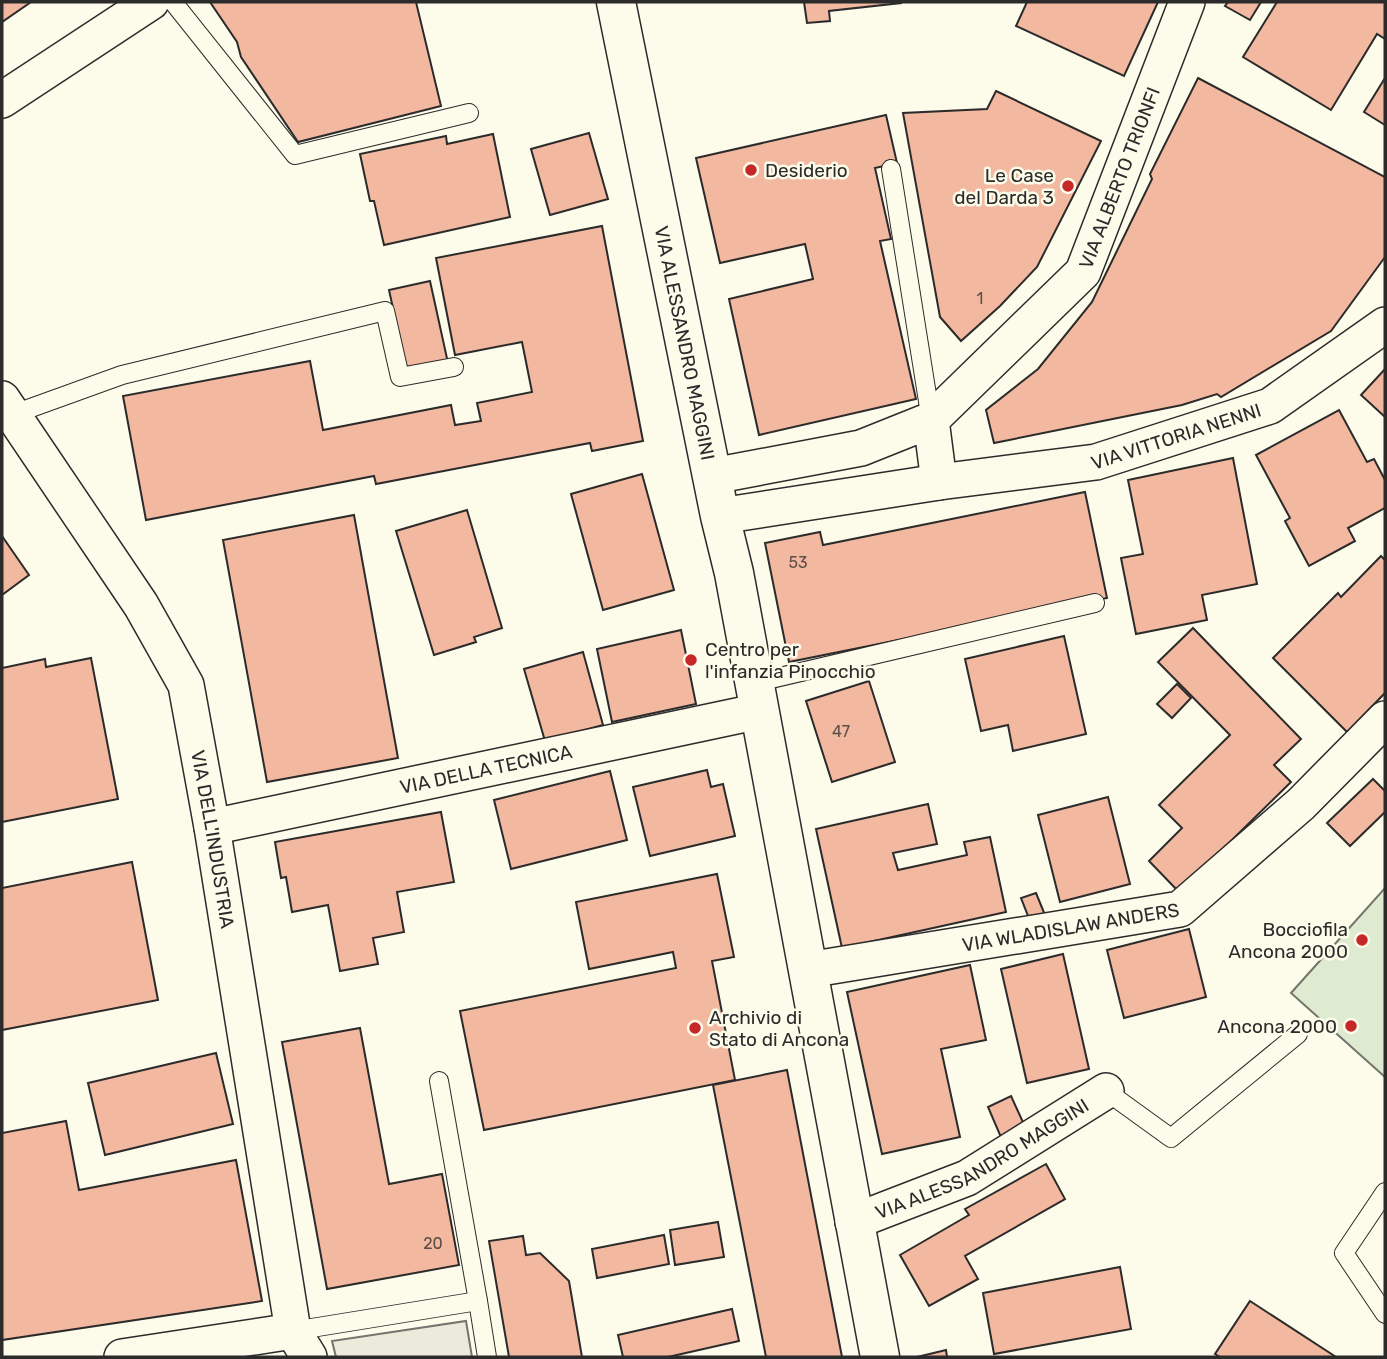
<svg xmlns="http://www.w3.org/2000/svg" width="1387" height="1359" font-family="Rubik,sans-serif">
	<style>
		.green { fill: #deebd1; stroke: #74746e; stroke-width: 2 }
		.parking { fill: #eceadb; stroke: #74746e; stroke-width: 2 }
		.building { fill: #f2b8a0; stroke: #2b2b2b; stroke-width: 2 }
		.lines { fill: none; stroke-linecap: round; stroke-linejoin: round }
		.service-casing { stroke: #2b2b2b; stroke-width: 20 }
		.minor-casing { stroke: #2b2b2b; stroke-width: 38 }
		.secondary-casing { stroke: #2b2b2b; stroke-width: 41 }
		.service { stroke: #fdfbea; stroke-width: 18 }
		.minor { stroke: #fdfbea; stroke-width: 35 }
		.secondary { stroke: #fdfbea; stroke-width: 38 }
		.poi-dot { fill: #c62828; stroke: #fdfbea; stroke-width: 2.5 }
		.labels { text-anchor: middle; stroke-width: 5; stroke-linejoin: round; paint-order: stroke }
		.number-label { font-size: 16px; fill: #5d4e48 }
		.poi-label { font-size: 19px; fill: #2b2b2b; stroke: #fdfbea; text-anchor: start }
		.street-label { font-size: 19px; fill: #2b2b2b; stroke: #fdfbea }
	</style>
	<rect width="100%" height="100%" fill="#fdfbea"/>
	<!-- green -->
	<polygon class="green" points="1385,888 1385,1077 1291,993"/>
	<!-- parking -->
	<polygon class="parking" points="466,1321 472,1357 336,1357 332,1341"/>
	<!-- building -->
	<g class="building">
		<polygon points="2,2 31,2 2,22"/>
		<polygon points="210,2 416,2 441,106 298,142 241,57 237,42"/>
		<polygon points="804,2 901,2 901,3 829,11 830,21 807,23"/>
		<polygon points="1027,2 1158,2 1124,76 1016,26"/>
		<polygon points="1228,2 1261,2 1250,20 1225,6"/>
		<polygon points="1277,2 1385,2 1385,39 1377,34 1331,110 1243,57"/>
		<polygon points="1198,78 1385,177 1385,257 1331,331 1221,397 1217,394 1182,405 994,443 986,410 1038,369 1092,302 1152,179 1150,174"/>
		<polygon points="1385,78 1385,125 1364,112"/>
		<polygon points="996,91 1101,141 1037,267 1000,306 961,341 940,317 903,113 987,109"/>
		<polygon points="886,115 897,163 875,168 891,239 880,241 916,399 759,435 729,299 813,279 805,244 720,263 696,158"/>
		<polygon points="589,133 608,199 550,215 531,149"/>
		<polygon points="493,134 510,217 384,245 374,201 370,201 360,154 446,136 447,144"/>
		<polygon points="602,226 643,441 592,451 590,443 376,484 374,476 146,520 123,396 310,361 323,430 451,405 455,425 481,421 477,403 532,392 522,342 455,355 436,258"/>
		<polygon points="430,281 448,363 407,372 389,290"/>
		<polygon points="1385,369 1385,417 1361,395"/>
		<polygon points="1339,410 1367,462 1374,459 1385,480 1385,508 1348,528 1355,541 1309,566 1285,521 1290,518 1256,455"/>
		<polygon points="1233,458 1257,584 1202,595 1207,620 1136,634 1121,558 1143,554 1128,480"/>
		<polygon points="642,474 674,590 603,610 571,494"/>
		<polygon points="1085,492 1107,598 789,662 765,543 820,532 823,545"/>
		<polygon points="467,510 502,628 474,637 476,642 434,655 396,531"/>
		<polygon points="354,515 398,758 267,782 223,540"/>
		<polygon points="2,536 29,575 2,595"/>
		<polygon points="1381,556 1385,560 1385,693 1347,732 1273,658 1338,593 1341,597"/>
		<polygon points="1193,628 1301,739 1274,765 1291,782 1179,892 1149,861 1182,828 1159,805 1230,735 1158,662"/>
		<polygon points="681,630 696,704 612,722 597,649"/>
		<polygon points="1064,636 1086,734 1013,751 1008,725 981,731 965,659"/>
		<polygon points="583,652 603,725 545,741 524,669"/>
		<polygon points="91,658 118,799 2,822 2,668 45,659 46,667"/>
		<polygon points="869,681 895,762 832,782 806,701"/>
		<polygon points="1177,684 1191,698 1172,718 1157,704"/>
		<polygon points="707,770 711,787 723,784 735,836 650,856 633,787"/>
		<polygon points="610,771 627,840 511,869 494,800"/>
		<polygon points="1373,779 1385,791 1385,812 1350,846 1327,823"/>
		<polygon points="1108,797 1130,884 1060,902 1038,815"/>
		<polygon points="928,804 937,844 893,853 898,870 967,855 964,842 990,837 1006,912 842,948 816,829"/>
		<polygon points="441,812 454,882 397,892 404,932 373,938 378,964 340,971 328,905 292,912 286,877 281,878 275,842"/>
		<polygon points="132,862 158,1000 2,1030 2,888"/>
		<polygon points="717,874 734,957 712,961 735,1080 484,1130 460,1011 676,968 673,952 589,969 576,902"/>
		<polygon points="1036,893 1045,915 1030,921 1021,898"/>
		<polygon points="1189,929 1206,997 1124,1018 1107,950"/>
		<polygon points="1063,954 1089,1069 1027,1083 1001,969"/>
		<polygon points="970,965 986,1040 941,1049 960,1137 882,1154 847,992"/>
		<polygon points="360,1028 389,1184 442,1174 459,1265 327,1289 282,1042"/>
		<polygon points="216,1053 233,1124 105,1155 88,1083"/>
		<polygon points="787,1070 842,1357 766,1357 713,1085"/>
		<polygon points="1011,1096 1027,1131 1003,1142 988,1107"/>
		<polygon points="66,1121 79,1190 236,1160 262,1301 2,1340 2,1133"/>
		<polygon points="1046,1164 1065,1199 965,1256 978,1279 929,1306 900,1255 969,1215 965,1209"/>
		<polygon points="718,1222 724,1257 675,1265 670,1230"/>
		<polygon points="664,1235 669,1264 597,1278 592,1249"/>
		<polygon points="523,1236 526,1255 540,1253 569,1281 582,1357 509,1357 489,1241"/>
		<polygon points="1120,1267 1131,1329 994,1354 983,1293"/>
		<polygon points="1250,1301 1336,1357 1220,1357 1215,1354"/>
		<polygon points="732,1309 739,1341 668,1357 623,1357 618,1335"/>
		<polygon points="946,1350 947,1357 917,1357"/>
	</g>
	<g class="lines">
		<!-- service casing -->
		<g class="service-casing">
			<g id="service">
				<polyline points="173,2 295,155 469,113"/>
				<polyline points="891,169 931,420"/>
				<polyline points="14,414 122,375 385,311 400,377 454,367"/>
				<polyline points="754,683 1095,603"/>
				<polyline points="439,1081 478,1301"/>
				<polyline points="1106,1091 1171,1138 1298,1034"/>
				<polyline points="1385,1192 1344,1253 1385,1314"/>
				<polyline points="293,1331 478,1301 487,1357"/>
			</g>
		</g>
		<!-- minor casing -->
		<g class="minor-casing">
			<g id="minor">
				<polyline points="2,100 151,2"/>
				<path id="s1" d="M2,399L141,605L186,685L212,827L293,1331L309,1357"/>
				<path id="s2" d="M931,420L1083,272L1187,2"/>
				<polyline points="713,476 861,448 931,420 939,482"/>
				<path id="s3" d="M720,516L939,482L1096,462L1270,406L1385,325"/>
				<path id="s4" d="M212,827L760,711"/>
				<path id="s5" d="M808,970L1180,909L1301,804L1385,719"/>
				<path id="s6" d="M853,1222L967,1178L1106,1091"/>
				<polyline points="122,1357 293,1331"/>
			</g>
		</g>
		<!-- secondary casing -->
		<g class="secondary-casing">
			<g id="secondary">
				<path id="s7" d="M616,2L720,516L734,573L880,1357"/>
			</g>
		</g>
		<!-- service -->
		<use href="#service" class="service"/>
		<!-- minor -->
		<use href="#minor" class="minor"/>
		<!-- secondary -->
		<use href="#secondary" class="secondary"/>
	</g>
	<!-- markers -->
	<g class="poi-dot">
		<circle cx="751" cy="170" r="7"/>
		<circle cx="1068" cy="186" r="7"/>
		<circle cx="691" cy="660" r="7"/>
		<circle cx="1362" cy="940" r="7"/>
		<circle cx="1351" cy="1026" r="7"/>
		<circle cx="695" cy="1028" r="7"/>
	</g>
	<g class="labels">
		<!-- number labels -->
		<g class="number-label">
			<text x="980" y="304">1</text>
			<text x="798" y="568">53</text>
			<text x="841" y="737">47</text>
			<text x="433" y="1249">20</text>
		</g>
		<!-- poi labels -->
		<g class="poi-label">
			<text x="765" y="177">Desiderio</text>
			<text x="1054" y="182" text-anchor="end">Le Case<tspan x="1054" dy="22">del Darda 3</tspan></text>
			<text x="705" y="656">Centro per<tspan x="705" dy="22">l'infanzia Pinocchio</tspan></text>
			<text x="1348" y="936" text-anchor="end">Bocciofila<tspan x="1348" dy="22">Ancona 2000</tspan></text>
			<text x="709" y="1024">Archivio di<tspan x="709" dy="22">Stato di Ancona</tspan></text>
			<text x="1337" y="1033" text-anchor="end">Ancona 2000</text>
		</g>
		<!-- street labels -->
		<g class="street-label">
			<text dy="7" stroke="none"><textPath href="#s2" startOffset="313">VIA ALBERTO TRIONFI</textPath></text>
			<text dy="7" stroke="none"><textPath href="#s7" startOffset="348">VIA ALESSANDRO MAGGINI</textPath></text>
			<text dy="7" stroke="none"><textPath href="#s3" startOffset="464">VIA VITTORIA NENNI</textPath></text>
			<text dy="7" stroke="none"><textPath href="#s4" startOffset="280">VIA DELLA TECNICA</textPath></text>
			<text dy="7" stroke="none"><textPath href="#s1" startOffset="497">VIA DELL'INDUSTRIA</textPath></text>
			<text dy="7" stroke="none"><textPath href="#s5" startOffset="266">VIA WLADISLAW ANDERS</textPath></text>
			<text dy="7" stroke="none"><textPath href="#s6" startOffset="144">VIA ALESSANDRO MAGGINI</textPath></text>
		</g>
	</g>
	<!-- border -->
	<rect width="1387" height="1359" fill="none" stroke="#2b2b2b" stroke-width="7"/>
</svg>
